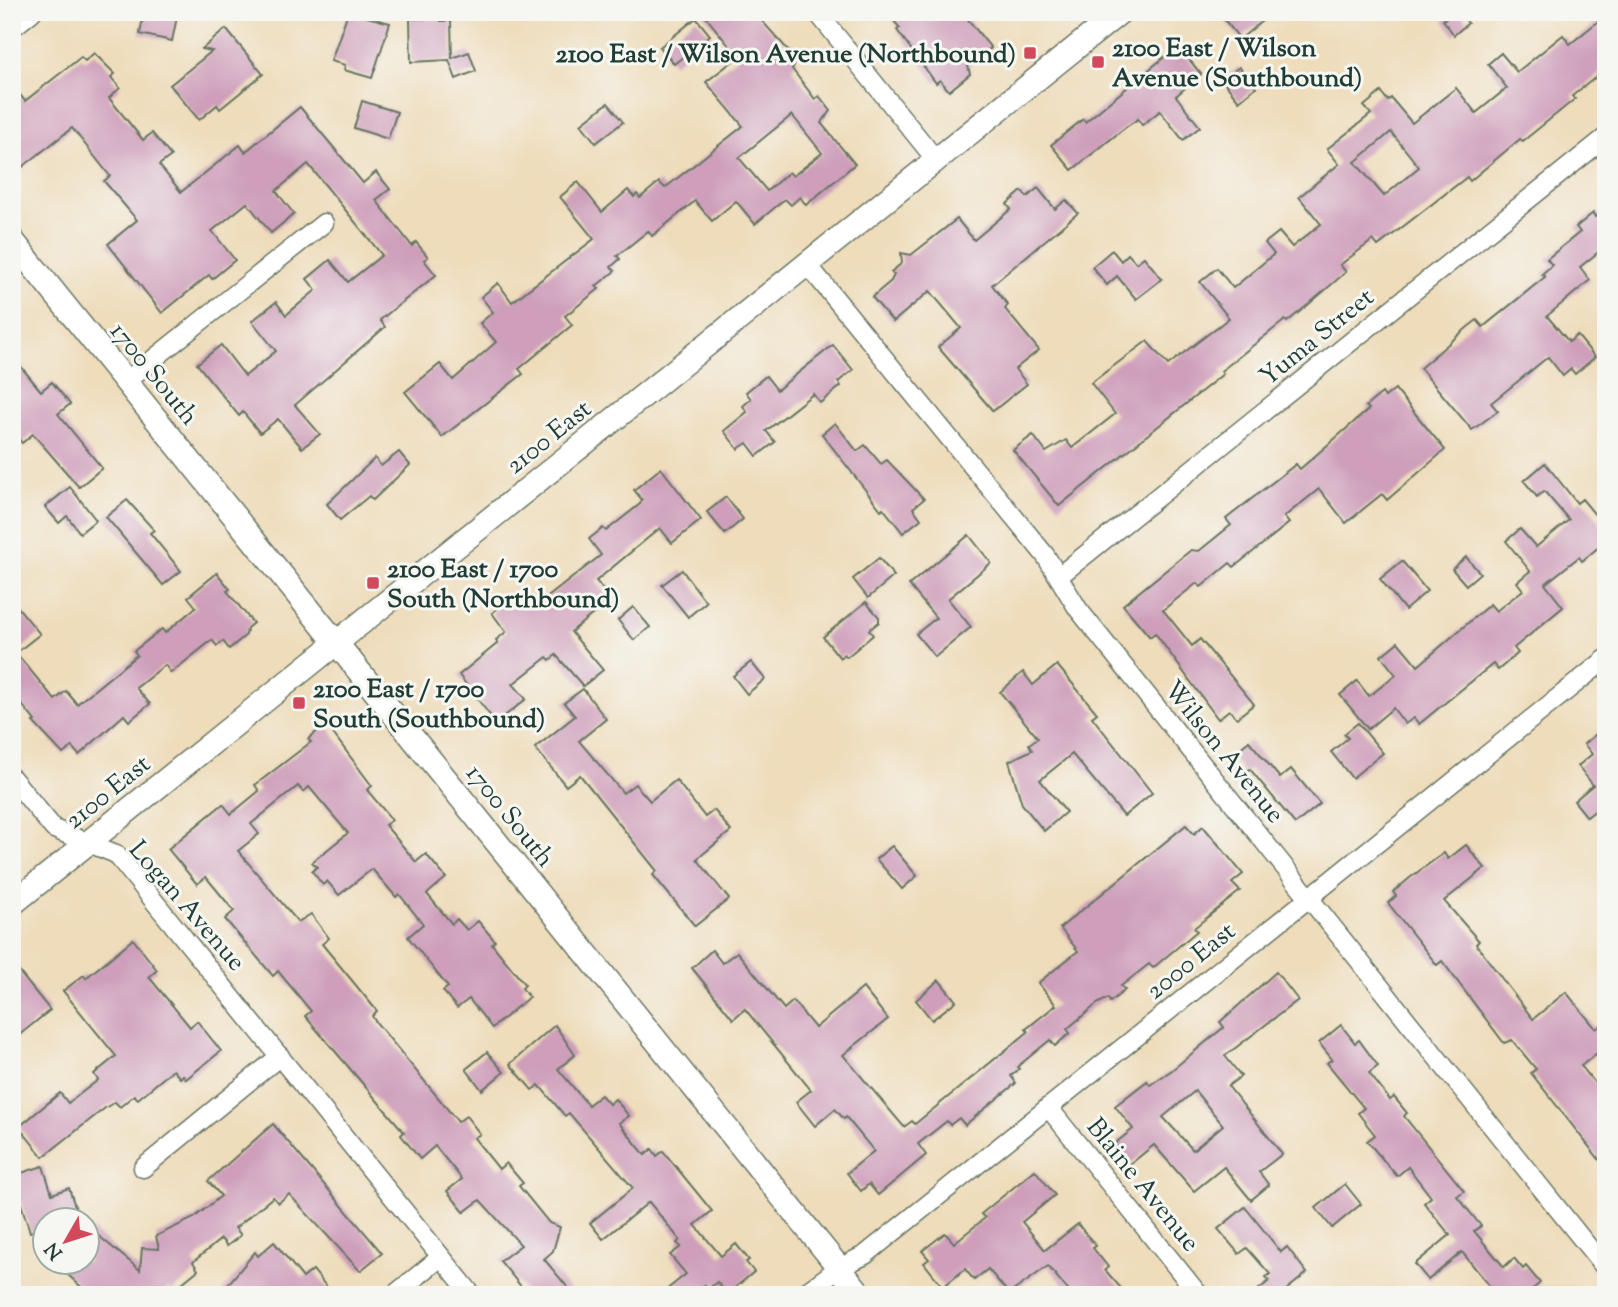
<svg xmlns="http://www.w3.org/2000/svg" width="1618" height="1307" font-family="'Sorts Mill Goudy',serif">
	<style>
		.building { fill: #ce9eba; fill-rule: evenodd }
		.lines { fill: none; stroke-linecap: round; stroke-linejoin: round }
		.minor-casing { stroke: #677563; stroke-width: 21 }
		.tertiary-casing { stroke: #677563; stroke-width: 26 }
		.minor { stroke: #fff; stroke-width: 18 }
		.tertiary { stroke: #fff; stroke-width: 23 }
		.poi-dot { fill: #d1495b; stroke: #f6f6f2; stroke-width: 2.5 }
		.labels { text-anchor: middle; stroke-width: 6; stroke-linejoin: round; paint-order: stroke }
		.poi-label { font-size: 26px; font-weight: bold; fill: #1f3d34; stroke: #f6f6f2; text-anchor: start }
		.street-label { font-size: 26px; fill: #1f3d34; stroke: #f6f6f2 }
	</style>
	<rect width="100%" height="100%" fill="#f6f6f2"/>
	<filter id="ink" filterUnits="userSpaceOnUse"><feTurbulence type="fractalNoise" baseFrequency=".0143" numOctaves="2"/><feDisplacementMap in="SourceGraphic" scale="14" xChannelSelector="R" yChannelSelector="G"/><feConvolveMatrix kernelMatrix="1 2 1 2 8 2 1 2 1" color-interpolation-filters="sRGB"/></filter>
	<filter id="wash" filterUnits="userSpaceOnUse"><feTurbulence type="fractalNoise" baseFrequency=".00686" numOctaves="4" result="noise"/><feDisplacementMap in="SourceGraphic" scale="28" xChannelSelector="R" yChannelSelector="G"/><feGaussianBlur stdDeviation="1.57" result="paint"/><feColorMatrix in="noise" values="0 0 0 0 0 0 0 0 0 0 0 0 0 0 0 0 0 1.4 0 .05"/><feComposite in="paint" operator="in"/></filter>
	<g filter="url(#wash)">
		<rect width="100%" height="100%" fill="#eedcba"/>
		<g id="blocks">
			<!-- building -->
			<g class="building">
				<polygon points="144,12 178,12 172,41 140,34"/>
				<polygon points="348,12 390,23 372,78 344,70 345,65 331,61"/>
				<path d="M702,12H754L797,60L792,69L815,99L819,96L831,111L821,123L855,164L806,205L800,197L791,205L785,199L755,224L736,201L712,221L695,201L652,236L648,231L617,256L620,259L611,267L615,271L596,286L599,289L565,316L572,325L519,369L523,374L442,437L405,392L440,364L453,380L496,342L480,323L493,312L481,297L498,283L512,302L594,239L560,197L578,182L602,212L628,190L634,197L637,194L640,198L659,182L665,188L743,126L706,82L738,57ZM792,115L822,153L793,176L789,172L767,191L739,158Z"/>
				<polygon points="902,12 962,12 991,48 968,66 970,74 949,91 940,80 936,83 897,30 900,28 893,20"/>
				<polygon points="1218,12 1273,12 1240,39"/>
				<polygon points="1453,12 1460,12 1468,23 1454,35 1443,20"/>
				<path d="M1606,15V69L1572,96L1575,99L1523,141L1520,139L1470,181L1467,177L1378,246L1373,240L1340,265L1346,272L1309,304L1287,322L1285,320L1221,371L1223,374L1059,506L1013,450L1033,435L1046,452L1066,440L1072,448L1115,414L1091,383L1147,341L1168,365L1229,318L1200,282L1217,268L1233,288L1274,254L1265,243L1279,232L1292,247L1321,224L1299,197L1339,164L1327,149L1371,114L1364,106L1381,92L1388,101L1391,98L1412,123L1456,88L1476,113L1507,88L1488,64L1501,53L1517,72L1563,35L1570,44ZM1391,132L1419,167L1384,196L1355,162Z"/>
				<polygon points="441,18 441,21 451,21 452,58 469,52 476,71 456,79 449,60 411,62 410,19"/>
				<polygon points="696,18 710,35 674,64 660,47"/>
				<polygon points="226,29 263,74 220,109 217,105 199,120 170,85 212,51 202,49"/>
				<polygon points="1178,46 1201,74 1176,96 1200,127 1183,140 1160,111 1142,125 1138,119 1126,127 1072,170 1051,145 1083,119 1085,122"/>
				<polygon points="94,53 115,74 111,77 120,88 109,98 143,140 152,133 171,156 159,165 181,192 240,145 245,152 300,107 363,183 376,172 390,189 376,200 412,246 416,242 428,257 424,260 436,275 380,320 385,327 295,405 320,434 302,448 278,419 260,433 243,412 239,416 197,364 221,345 245,376 276,351 252,321 276,302 286,315 316,290 307,279 330,260 348,282 382,255 308,164 276,191 294,214 271,233 247,203 212,231 235,260 212,279 209,275 162,313 108,244 137,220 104,181 110,176 72,128 20,169 12,160 12,85 25,101 81,57 85,61"/>
				<polygon points="1239,67 1256,87 1239,101 1222,80"/>
				<polygon points="362,101 397,112 388,139 354,128"/>
				<polygon points="608,103 623,122 596,143 581,124"/>
				<polygon points="1038,188 1055,209 1066,200 1078,213 992,285 1008,305 1005,309 1039,350 1015,369 1027,384 993,411 938,347 961,328 930,291 893,322 872,297 891,281 894,275 891,272 902,263 901,253 911,255 957,219 974,240 1011,209 1007,204 1022,191 1027,197"/>
				<polygon points="1606,208 1606,246 1580,267 1590,280 1547,316 1569,342 1577,335 1595,357 1575,374 1571,369 1563,376 1548,357 1491,403 1498,411 1472,430 1420,368 1468,327 1477,320 1483,327 1545,277 1542,274 1552,265 1547,259 1580,232 1576,227 1593,213 1595,217"/>
				<polygon points="1112,250 1121,261 1128,254 1136,263 1144,257 1162,279 1136,299 1117,276 1107,285 1092,267"/>
				<polygon points="833,345 853,370 838,382 841,386 820,403 813,394 766,431 775,442 757,456 747,443 738,449 724,431 747,412 743,406 751,399 746,392 766,376 777,390"/>
				<polygon points="12,356 41,391 52,382 70,404 58,414 102,468 79,487 33,434 22,443 12,430"/>
				<polygon points="1395,389 1445,450 1387,500 1382,494 1346,523 1319,489 1284,517 1289,523 1234,567 1230,563 1201,587 1197,583 1163,610 1192,646 1200,639 1254,704 1237,718 1229,710 1218,719 1155,633 1150,637 1123,605 1191,550 1199,551 1231,525 1226,519 1296,464 1300,469 1369,409 1366,406 1382,393 1385,397"/>
				<polygon points="835,423 857,451 865,445 881,464 887,460 924,499 913,508 921,519 903,533 883,508 881,510 822,434"/>
				<polygon points="399,452 410,465 373,500 369,496 340,520 327,504 375,458 381,466"/>
				<polygon points="1545,463 1577,503 1582,499 1606,528 1606,541 1582,561 1579,557 1545,584 1563,607 1514,648 1518,653 1498,670 1493,664 1419,724 1414,718 1405,724 1393,708 1368,729 1340,695 1357,681 1369,696 1396,675 1381,656 1398,642 1418,666 1490,604 1496,611 1523,590 1517,582 1530,571 1506,541 1520,529 1536,547 1569,520 1544,491 1537,497 1524,481"/>
				<polygon points="661,468 701,520 672,543 660,528 596,581 611,599 571,632 603,670 583,686 556,655 550,660 547,657 513,684 526,699 496,723 459,675 498,643 496,640 506,632 492,613 512,597 520,608 529,600 535,607 601,555 589,539 603,528 606,531 640,504 642,500 634,490"/>
				<polygon points="70,487 96,520 80,533 67,516 59,523 45,507"/>
				<polygon points="726,497 743,519 725,534 707,512"/>
				<polygon points="127,500 154,530 150,533 181,571 163,585 106,517"/>
				<polygon points="969,535 991,563 948,599 971,627 935,657 916,634 936,618 909,585"/>
				<polygon points="1466,557 1480,573 1466,585 1452,569"/>
				<polygon points="879,558 894,576 868,598 853,579"/>
				<polygon points="1402,561 1427,591 1405,610 1380,579"/>
				<polygon points="682,570 706,602 688,617 662,585"/>
				<polygon points="217,573 230,589 227,591 253,623 247,628 246,635 229,649 223,641 217,646 212,640 171,673 165,665 136,688 150,704 129,721 124,715 79,755 72,747 63,754 33,722 35,721 12,692 12,600 40,634 16,653 55,700 66,691 77,704 137,655 134,651 162,629 165,633 196,607 188,597"/>
				<polygon points="866,602 879,617 879,622 869,630 873,635 847,657 844,654 840,658 823,637"/>
				<polygon points="633,607 650,627 634,640 618,620"/>
				<polygon points="751,662 765,679 747,694 733,676"/>
				<polygon points="1057,665 1097,713 1092,717 1152,793 1124,816 1072,754 1040,780 1066,812 1044,831 1022,804 1009,761 1032,750 1029,744 1038,738 1000,692 1023,672 1033,685"/>
				<polygon points="583,689 606,719 579,741 623,793 635,784 650,801 676,780 705,817 714,810 731,831 697,859 729,899 695,926 653,875 657,871 580,775 566,786 535,748 575,716 564,703"/>
				<polygon points="1358,723 1383,753 1352,778 1331,752 1348,738 1344,734"/>
				<polygon points="326,724 372,786 367,790 392,820 385,825 416,862 426,854 446,878 427,894 452,924 457,919 467,930 478,921 495,941 492,944 525,985 522,988 529,997 492,1028 469,999 457,1008 443,991 448,987 408,937 423,924 399,894 396,897 372,869 339,895 327,881 323,885 312,871 317,867 312,862 348,833 309,787 303,792 298,786 251,824 259,834 238,851 298,922 311,914 329,938 322,944 377,1011 372,1016 375,1021 458,1122 466,1116 480,1134 474,1138 499,1169 506,1163 523,1183 519,1186 549,1223 560,1227 553,1251 544,1259 574,1295 528,1295 500,1261 521,1245 480,1200 464,1212 447,1191 462,1179 435,1146 420,1159 401,1135 404,1132 305,1016 311,1011 278,971 273,976 225,919 234,911 206,877 197,884 168,849 223,804 231,814 259,791 255,785 311,742 308,739"/>
				<polygon points="1606,726 1606,802 1587,817 1574,801 1593,785 1578,766 1592,754 1584,744"/>
				<polygon points="1249,741 1280,778 1291,769 1320,804 1295,824 1250,769 1244,773 1231,756"/>
				<polygon points="1186,825 1194,834 1203,826 1243,874 1232,883 1240,891 1194,928 1197,931 1153,968 1149,964 1121,986 1125,990 1110,1002 1108,998 1097,1004 1067,1029 1070,1033 1055,1046 1050,1040 1017,1067 1019,1069 1011,1076 1016,1083 965,1125 959,1118 950,1125 947,1121 918,1144 926,1155 878,1195 869,1184 861,1191 847,1173 874,1151 846,1117 844,1119 835,1109 815,1126 796,1102 811,1090 745,1009 733,1019 692,968 712,950 722,963 737,952 784,1009 793,1001 815,1028 863,988 888,1019 843,1055 904,1127 912,1121 915,1124 1028,1032 1026,1029 1056,1005 1038,983 1078,951 1060,928"/>
				<polygon points="1466,845 1485,868 1444,901 1479,941 1476,944 1509,988 1533,1019 1566,992 1596,1029 1606,1022 1606,1046 1581,1066 1606,1096 1606,1168 1531,1073 1536,1069 1512,1040 1504,1043 1442,961 1437,965 1388,903 1396,896 1393,892 1411,877 1444,853 1448,859"/>
				<polygon points="892,846 917,876 902,889 876,859"/>
				<polygon points="133,939 157,970 149,977 190,1027 197,1021 221,1051 186,1079 183,1075 180,1078 173,1070 138,1099 134,1095 120,1107 115,1102 105,1108 43,1157 19,1127 60,1093 68,1103 98,1080 94,1074 116,1056 63,991 84,975 86,978"/>
				<polygon points="12,963 50,1010 12,1041"/>
				<path d="M1276,972L1298,1000L1225,1056L1241,1076L1228,1086L1282,1154L1259,1172L1269,1185L1251,1200L1224,1167L1194,1191L1154,1145L1129,1165L1113,1145L1133,1129L1115,1106L1147,1081L1150,1085L1172,1070L1224,1027L1220,1022ZM1195,1091L1223,1125L1193,1150L1163,1117Z"/>
				<polygon points="939,980 956,1001 932,1020 916,1000"/>
				<polygon points="555,1025 575,1055 558,1069 588,1105 601,1095 609,1104 615,1099 629,1116 619,1123 645,1155 652,1149 657,1156 663,1151 712,1211 695,1225 721,1256 736,1244 749,1260 746,1262 754,1272 727,1294 717,1282 708,1289 705,1285 693,1295 660,1295 686,1274 670,1255 681,1247 677,1243 680,1240 649,1202 603,1239 590,1223 633,1188 569,1113 565,1116 539,1085 532,1090 510,1064"/>
				<polygon points="1341,1025 1355,1043 1359,1040 1378,1066 1369,1073 1390,1100 1394,1097 1407,1113 1404,1116 1464,1191 1457,1196 1481,1226 1474,1231 1504,1267 1514,1258 1523,1269 1526,1266 1540,1283 1526,1295 1497,1295 1462,1252 1428,1280 1415,1264 1450,1235 1424,1203 1431,1197 1408,1167 1397,1176 1367,1141 1375,1135 1358,1113 1364,1108 1327,1063 1332,1059 1319,1043"/>
				<polygon points="487,1052 504,1072 482,1090 466,1069"/>
				<polygon points="273,1124 382,1253 360,1271 289,1194 278,1203 273,1197 235,1228 241,1235 227,1246 221,1239 193,1262 198,1270 171,1292 168,1288 159,1295 90,1295 54,1262 88,1262 88,1227 140,1270 142,1248 159,1249 156,1236 194,1218 221,1196 208,1181"/>
				<polygon points="43,1166 52,1194 69,1188 78,1216 46,1220 46,1227 30,1232 12,1176"/>
				<polygon points="1035,1170 1055,1195 1022,1222 1045,1250 1078,1224 1096,1246 1093,1248 1108,1267 1105,1270 1127,1295 1072,1295 1048,1266 1009,1294 988,1269 974,1280 965,1269 943,1287 924,1263 929,1259 922,1251 945,1233 954,1243 985,1218 981,1214"/>
				<polygon points="1345,1184 1361,1204 1332,1228 1316,1208"/>
				<polygon points="1245,1207 1281,1252 1287,1247 1307,1273 1280,1295 1252,1295 1269,1281 1266,1277 1270,1274 1247,1248 1239,1254 1218,1229"/>
				<polygon points="274,1242 303,1278 313,1270 333,1295 219,1295 255,1252 258,1256"/>
			</g>
		</g>
	</g>
	<g filter="url(#ink)">
		<use href="#blocks" fill-opacity="0" stroke="#677563" stroke-width="2"/>
		<g class="lines">
			<!-- minor casing -->
			<g class="minor-casing">
				<g id="minor">
					<polyline points="817,12 936,160"/>
					<polyline points="12,28 32,12"/>
					<polyline points="807,264 1045,555 1078,609 1606,1269"/>
					<polyline points="126,381 324,223"/>
					<polyline points="1059,576 1606,137"/>
					<polyline points="12,778 54,829 116,854 472,1295"/>
					<polyline points="1048,1107 1199,1295"/>
					<polyline points="143,1168 280,1056"/>
					<polyline points="394,1295 441,1257"/>
					<polyline points="802,1295 839,1268 865,1255 1606,659"/>
				</g>
			</g>
			<!-- tertiary casing -->
			<g class="tertiary-casing">
				<g id="tertiary">
					<polyline points="12,240 861,1295"/>
					<polyline points="12,904 1120,12"/>
				</g>
			</g>
			<!-- minor -->
			<use href="#minor" class="minor"/>
			<!-- tertiary -->
			<use href="#tertiary" class="tertiary"/>
		</g>
	</g>
	<!-- markers -->
	<g class="poi-dot">
		<rect x="1023" y="46" width="14" height="14" rx="3.5"/>
		<rect x="1091" y="55" width="14" height="14" rx="3.5"/>
		<rect x="366" y="576" width="14" height="14" rx="3.5"/>
		<rect x="292" y="696" width="14" height="14" rx="3.5"/>
	</g>
	<g class="labels">
		<!-- poi labels -->
		<g class="poi-label">
			<text x="1112" y="56">2100 East / Wilson<tspan x="1112" dy="30">Avenue (Southbound)</tspan></text>
			<text x="1016" y="62" text-anchor="end">2100 East / Wilson Avenue (Northbound)</text>
			<text x="387" y="577">2100 East / 1700<tspan x="387" dy="30">South (Northbound)</tspan></text>
			<text x="313" y="697">2100 East / 1700<tspan x="313" dy="30">South (Southbound)</tspan></text>
		</g>
		<!-- street labels -->
		<g class="street-label">
			<text transform="translate(1316 336) rotate(-39)" y="9">Yuma Street</text>
			<text transform="translate(155 373) rotate(51)" y="9">1700 South</text>
			<text transform="translate(548 436) rotate(-39)" y="9">2100 East</text>
			<text transform="translate(1225 751) rotate(51)" y="9">Wilson Avenue</text>
			<text transform="translate(107 791) rotate(-39)" y="9">2100 East</text>
			<text transform="translate(511 815) rotate(51)" y="9">1700 South</text>
			<text transform="translate(188 905) rotate(49)" y="9">Logan Avenue</text>
			<text transform="translate(1190 960) rotate(-39)" y="9">2000 East</text>
			<text transform="translate(1144 1184) rotate(51)" y="9">Blaine Avenue</text>
		</g>
	</g>
	<!-- margin -->
	<rect width="1618" height="1307" fill="none" stroke="#f6f6f2" stroke-width="42"/>
	<!-- north arrow -->
	<g transform="translate(66 1241) rotate(231)"><circle r="33" fill="#f6f6f2" stroke="#a0aca6" stroke-width="2"/>
	<path d="M0-5L12 26L0 18L-12 26Z" fill="#d1495b"/>
	<text y="-10" font-size="19" font-weight="bold" text-anchor="middle" fill="#1f3d34">N</text>
	</g>
</svg>
